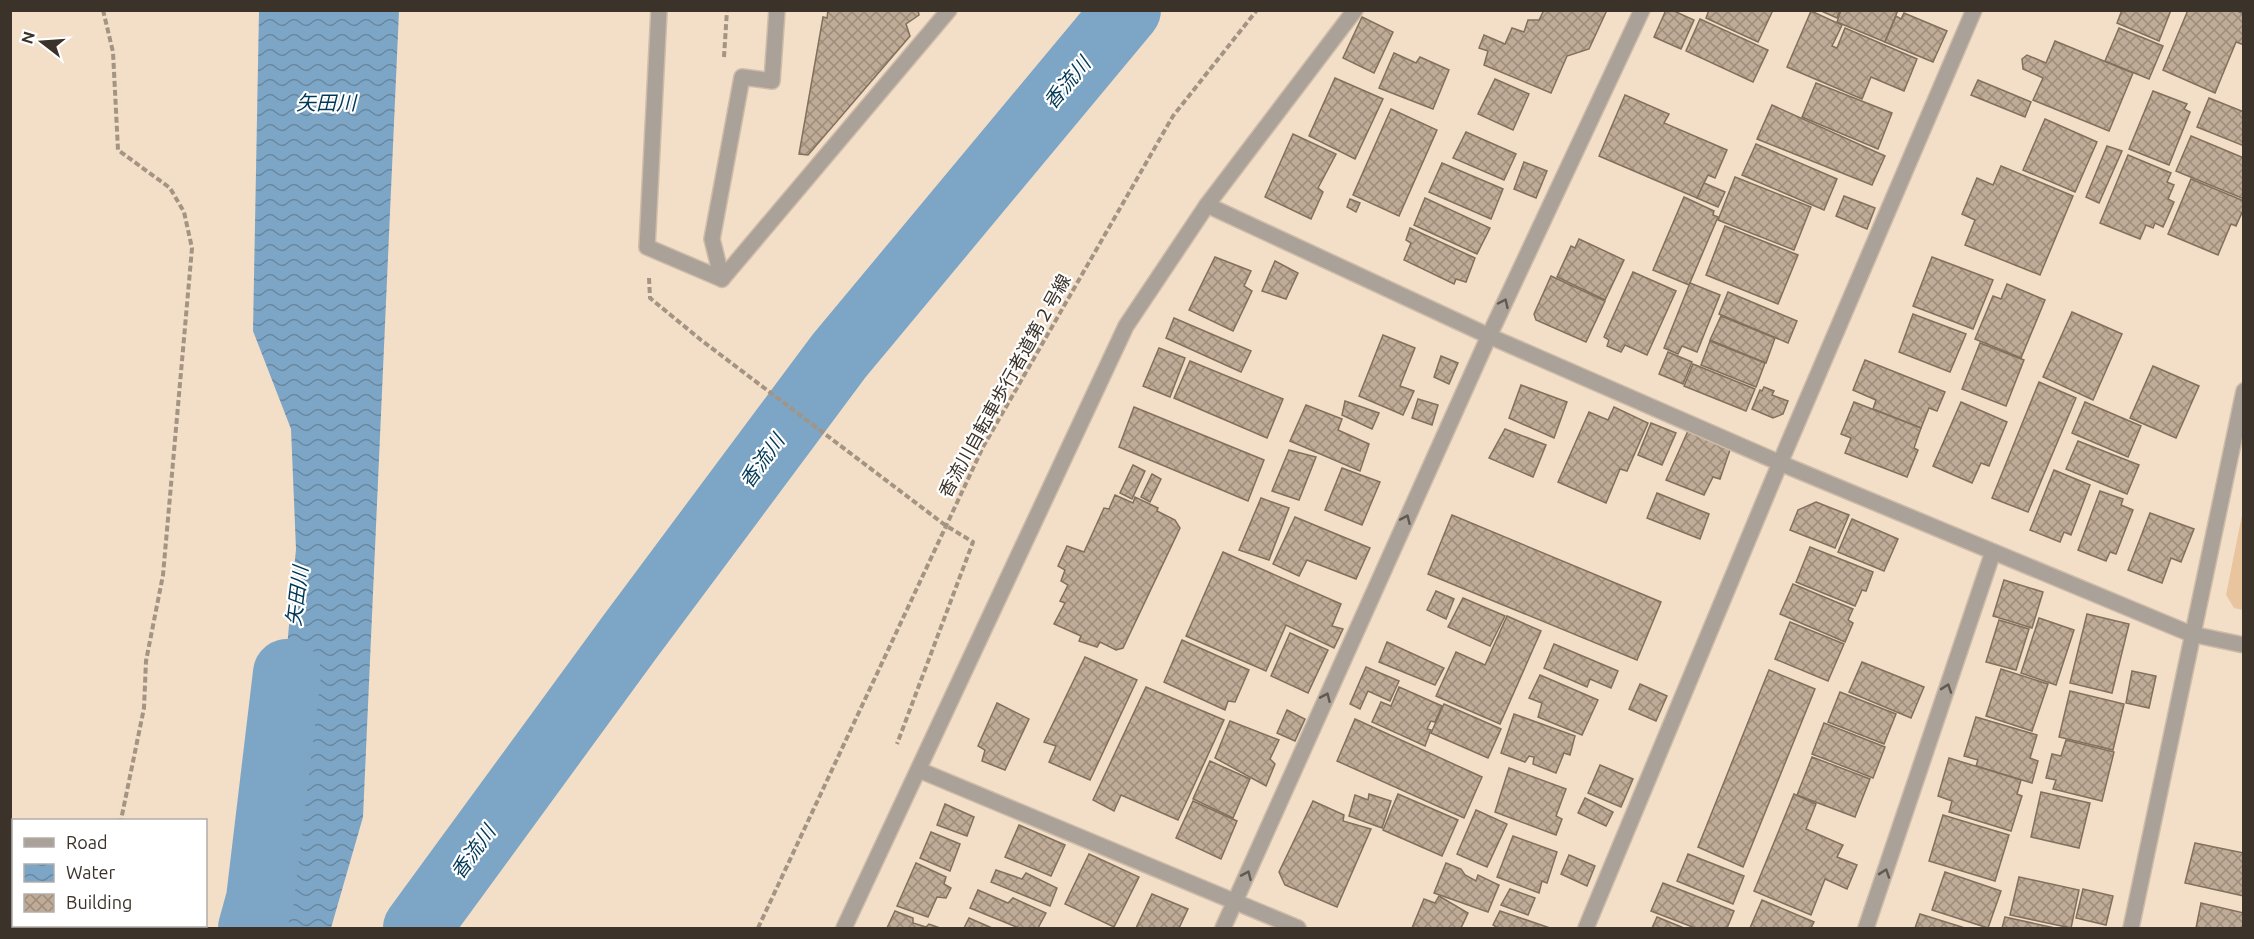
<svg xmlns="http://www.w3.org/2000/svg" width="2254" height="939" font-family="Ubuntu,'Noto Sans JP',sans-serif">
	<style>
		.park { fill: #e8c59f }
		.water { fill: url(#water-waves) }
		.lines { fill: none; stroke-linecap: round; stroke-linejoin: round }
		.river { stroke: #7da6c6; stroke-width: 68 }
		.building { fill: url(#building-cross-hatch); stroke: #82705c; stroke-width: 1.5 }
		.minor-casing { stroke: #cebca8; stroke-width: 18 }
		.path { stroke: #a39483; stroke-width: 4; stroke-dasharray: 6 3; stroke-linecap: butt }
		.minor { stroke: #aaa198; stroke-width: 15 }
		.oneway { stroke: #625a50 }
		.labels { text-anchor: middle; stroke-width: 4.5; stroke-linejoin: round; paint-order: stroke }
		.street-label { font-size: 18px; fill: #3b332a; stroke: #fff }
		.water-label { font-size: 20px; font-style: italic; fill: #003857; stroke: #fff }
	</style>
	<defs>
		<pattern id="water-waves" width="16" height="10" patternUnits="userSpaceOnUse" patternTransform="scale(1.5)"><rect width="16" height="10" fill="#7da6c6"/><path d="M0 5q4-4 8 0t8 0" fill="none" stroke="#6888a1"/></pattern>
		<pattern id="building-cross-hatch" width="8" height="8" patternUnits="userSpaceOnUse" patternTransform="scale(1.5)"><rect width="8" height="8" fill="#bfab96"/><path d="M0 0l8 8M0 8l8-8" fill="none" stroke="#9c8c7b"/></pattern>
	</defs>
	<rect width="100%" height="100%" fill="#f3dec7"/>
	<!-- park -->
	<polygon class="park" points="2243,510 2244,610 2243,610 2234,608 2226,595"/>
	<!-- water -->
	<polygon class="water" points="259,11 399,11 363,817 331,928 248,928 267,866 296,549 291,429 253,331"/>
	<g class="lines">
		<!-- river -->
		<g class="river">
			<polyline points="252,928 260,899 287,673"/>
			<polyline points="417,928 629,638 839,356 1127,10"/>
		</g>
	</g>
	<!-- building -->
	<g class="building">
		<polygon points="828,10 918,10 919,15 906,24 910,36 808,155 799,154 823,17 827,18"/>
		<polygon points="1544,10 1607,10 1589,49 1567,56 1551,93 1484,65 1488,51 1479,48 1484,35 1505,44 1512,28 1524,32 1528,20 1539,20"/>
		<polygon points="1666,10 1672,10 1694,20 1681,49 1654,37"/>
		<polygon points="1709,10 1773,10 1758,42 1706,18"/>
		<polygon points="1819,10 1840,10 1837,18"/>
		<polygon points="1841,10 1898,10 1885,42 1837,22"/>
		<polygon points="2122,10 2171,10 2159,41 2117,23"/>
		<polygon points="2188,10 2235,10 2244,14 2244,45 2236,42 2215,93 2163,70"/>
		<polygon points="1811,11 1842,25 1832,46 1837,48 1845,28 1917,59 1904,91 1871,77 1862,99 1787,67"/>
		<polygon points="1904,13 1947,31 1933,62 1885,42 1896,16 1901,19"/>
		<polygon points="1362,17 1393,32 1374,73 1343,58"/>
		<polygon points="1700,19 1768,50 1753,82 1686,51"/>
		<polygon points="2119,28 2163,46 2149,79 2105,61"/>
		<polygon points="2055,41 2133,73 2109,131 2033,100 2043,78 2023,69 2022,59 2027,55 2046,63"/>
		<polygon points="1394,53 1416,63 1420,57 1449,70 1433,109 1379,88"/>
		<polygon points="1335,78 1383,99 1355,159 1309,136"/>
		<polygon points="1495,79 1529,94 1513,130 1478,114"/>
		<polygon points="1978,80 2031,102 2025,117 1971,95"/>
		<polygon points="1816,83 1892,113 1878,149 1802,117"/>
		<polygon points="2153,91 2187,104 2184,109 2190,112 2169,165 2129,149"/>
		<polygon points="1625,95 1669,114 1664,123 1727,150 1715,178 1708,175 1697,198 1599,156"/>
		<polygon points="2209,98 2244,112 2244,146 2197,127"/>
		<polygon points="1772,105 1885,156 1872,185 1757,139"/>
		<polygon points="1391,109 1437,130 1399,216 1353,195"/>
		<polygon points="2045,119 2097,142 2075,192 2023,170"/>
		<polygon points="1466,132 1516,154 1504,180 1453,158"/>
		<polygon points="1293,134 1336,154 1318,188 1323,192 1311,219 1265,197"/>
		<polygon points="2191,136 2244,158 2244,199 2176,171"/>
		<polygon points="1756,144 1837,179 1824,210 1742,175"/>
		<polygon points="2107,146 2122,151 2099,203 2086,197"/>
		<polygon points="2128,155 2171,173 2167,182 2174,185 2168,199 2174,202 2163,227 2155,223 2153,228 2146,225 2140,239 2100,223"/>
		<polygon points="1524,162 1547,171 1536,198 1514,189"/>
		<polygon points="1442,163 1503,189 1491,219 1429,192"/>
		<polygon points="2001,166 2073,196 2040,275 1965,245 1975,220 1962,214 1977,178 1993,185"/>
		<polygon points="1735,177 1811,207 1794,250 1718,220"/>
		<polygon points="2191,179 2244,201 2244,208 2236,226 2231,224 2218,255 2168,234"/>
		<polygon points="1704,183 1725,192 1718,207 1697,198"/>
		<polygon points="1844,196 1875,208 1867,229 1836,216"/>
		<polygon points="1684,197 1714,211 1713,215 1718,217 1689,285 1653,270"/>
		<polygon points="1425,198 1490,228 1477,254 1414,225"/>
		<polygon points="1350,199 1360,203 1356,212 1347,207"/>
		<polygon points="1725,226 1798,255 1778,304 1706,275"/>
		<polygon points="1410,228 1475,258 1466,282 1456,279 1454,284 1404,260 1411,243 1406,240"/>
		<polygon points="1579,239 1624,260 1605,300 1557,277 1571,246 1575,248"/>
		<polygon points="1215,257 1251,271 1244,286 1252,291 1233,331 1189,310"/>
		<polygon points="1932,257 1993,280 1973,329 1913,306"/>
		<polygon points="1275,261 1298,273 1286,299 1262,291"/>
		<polygon points="1633,272 1676,291 1647,355 1625,345 1621,352 1607,346 1609,340 1604,337"/>
		<polygon points="1551,276 1605,301 1586,342 1536,320 1534,314"/>
		<polygon points="1690,283 1720,295 1697,352 1682,346 1678,354 1664,348"/>
		<polygon points="2007,284 2045,300 2021,358 1975,339 1993,296 2001,299"/>
		<polygon points="1728,292 1797,321 1788,343 1719,314"/>
		<polygon points="2072,312 2122,334 2093,400 2043,377"/>
		<polygon points="1913,314 1966,334 1950,372 1899,352"/>
		<polygon points="1721,316 1775,338 1766,363 1710,340"/>
		<polygon points="1174,318 1251,351 1241,372 1166,338"/>
		<polygon points="1383,335 1415,348 1400,386 1414,391 1403,415 1359,396"/>
		<polygon points="1710,341 1765,363 1756,387 1701,365"/>
		<polygon points="1980,343 2024,360 2006,406 1962,389"/>
		<polygon points="1159,348 1185,358 1170,397 1143,386"/>
		<polygon points="1668,352 1692,362 1683,384 1659,374"/>
		<polygon points="1441,356 1458,363 1449,384 1434,377"/>
		<polygon points="1865,360 1945,392 1937,411 1929,408 1921,428 1873,409 1876,400 1853,390"/>
		<polygon points="1190,361 1283,399 1267,438 1174,398"/>
		<polygon points="1693,364 1755,389 1746,411 1684,386"/>
		<polygon points="2153,366 2199,386 2176,438 2130,418"/>
		<polygon points="2039,382 2076,398 2028,512 1992,498"/>
		<polygon points="1521,385 1567,402 1554,438 1509,418"/>
		<polygon points="1764,387 1774,391 1772,395 1788,401 1783,414 1773,418 1752,409 1760,390 1762,391"/>
		<polygon points="1418,399 1438,405 1432,425 1412,418"/>
		<polygon points="1345,401 1379,413 1372,429 1342,415"/>
		<polygon points="1854,402 1921,428 1914,448 1918,450 1907,477 1845,453 1851,438 1841,434"/>
		<polygon points="1961,402 2007,422 1989,466 1981,463 1972,483 1933,466"/>
		<polygon points="2085,402 2141,426 2128,457 2072,433"/>
		<polygon points="1306,405 1342,419 1338,430 1369,444 1360,471 1290,441"/>
		<polygon points="1134,407 1264,460 1248,501 1119,447"/>
		<polygon points="1614,407 1648,423 1627,471 1620,469 1606,503 1558,482 1589,412 1608,420"/>
		<polygon points="1651,423 1676,433 1662,465 1638,455"/>
		<polygon points="1505,429 1546,445 1533,477 1489,458"/>
		<polygon points="1688,431 1731,447 1720,479 1713,477 1704,495 1666,480"/>
		<polygon points="2078,441 2139,465 2127,494 2066,469"/>
		<polygon points="1289,450 1316,457 1299,500 1272,491"/>
		<polygon points="1133,465 1145,471 1132,499 1120,493"/>
		<polygon points="1342,468 1380,482 1362,525 1325,510"/>
		<polygon points="2054,470 2090,485 2071,535 2064,532 2060,542 2030,530"/>
		<polygon points="1152,474 1161,479 1150,502 1141,497"/>
		<polygon points="2100,491 2123,499 2121,505 2133,510 2116,554 2110,552 2106,561 2078,550"/>
		<polygon points="1657,493 1709,514 1700,539 1647,518"/>
		<polygon points="1115,495 1133,503 1135,497 1158,508 1157,511 1175,520 1180,528 1123,648 1116,650 1100,642 1097,647 1079,641 1081,636 1054,624 1065,603 1060,601 1068,585 1061,581 1065,570 1058,566 1067,546 1084,552 1104,508 1109,509"/>
		<polygon points="1261,498 1289,508 1269,560 1239,550"/>
		<polygon points="1816,502 1849,515 1835,548 1790,530 1798,510"/>
		<polygon points="2150,513 2194,529 2181,562 2171,558 2162,583 2128,570"/>
		<polygon points="1452,515 1661,602 1637,660 1428,574"/>
		<polygon points="1295,517 1370,548 1356,579 1307,560 1299,576 1273,564"/>
		<polygon points="1852,519 1898,539 1884,571 1838,552"/>
		<polygon points="1810,547 1873,572 1866,591 1862,590 1855,606 1796,582"/>
		<polygon points="1223,552 1341,604 1332,626 1343,629 1334,648 1286,625 1266,671 1186,636"/>
		<polygon points="2004,580 2043,592 2032,628 1993,616"/>
		<polygon points="1793,584 1853,609 1848,620 1853,623 1845,642 1780,614"/>
		<polygon points="1436,591 1454,599 1446,619 1427,610"/>
		<polygon points="1463,598 1505,616 1490,646 1448,627"/>
		<polygon points="2087,614 2129,624 2112,693 2070,683"/>
		<polygon points="1507,616 1541,631 1500,724 1436,696 1456,652 1485,665"/>
		<polygon points="2039,618 2074,630 2056,685 2021,673"/>
		<polygon points="1999,620 2029,629 2016,670 1986,662"/>
		<polygon points="1790,622 1844,644 1828,681 1775,659"/>
		<polygon points="1290,633 1328,650 1308,693 1271,676"/>
		<polygon points="1182,640 1249,670 1235,702 1228,701 1225,710 1164,682"/>
		<polygon points="1387,642 1444,668 1435,685 1379,662"/>
		<polygon points="1554,644 1618,671 1611,688 1590,679 1587,687 1544,668"/>
		<polygon points="1085,657 1137,680 1090,780 1049,762 1056,746 1044,742"/>
		<polygon points="1862,662 1924,687 1911,718 1849,692"/>
		<polygon points="1366,667 1399,681 1390,701 1368,691 1360,709 1350,704"/>
		<polygon points="2001,669 2048,684 2032,731 1986,716"/>
		<polygon points="1769,670 1815,689 1743,867 1698,847"/>
		<polygon points="2132,671 2156,676 2149,708 2126,703"/>
		<polygon points="1540,675 1598,700 1582,735 1538,717 1542,703 1529,698"/>
		<polygon points="1640,684 1667,696 1656,721 1629,709"/>
		<polygon points="1146,687 1224,720 1178,820 1121,795 1114,811 1093,800"/>
		<polygon points="1399,687 1442,706 1435,722 1431,721 1427,729 1431,730 1425,746 1372,722 1381,702 1391,706"/>
		<polygon points="2070,691 2124,704 2113,750 2059,737"/>
		<polygon points="1840,692 1896,714 1884,744 1828,722"/>
		<polygon points="997,703 1029,719 1005,770 982,761 985,750 978,746"/>
		<polygon points="1444,704 1501,729 1488,758 1431,733"/>
		<polygon points="1287,710 1305,719 1295,741 1277,733"/>
		<polygon points="1514,714 1575,736 1570,755 1564,753 1556,773 1533,764 1534,757 1529,756 1525,762 1501,753"/>
		<polygon points="1976,717 2037,735 2030,758 2038,761 2032,783 1976,766 1978,760 1964,756"/>
		<polygon points="1355,719 1482,777 1464,818 1337,761"/>
		<polygon points="1230,721 1279,740 1270,759 1275,764 1266,786 1215,758"/>
		<polygon points="1824,723 1885,747 1873,778 1812,754"/>
		<polygon points="2066,740 2114,752 2102,801 2053,789 2056,780 2046,778 2052,754 2061,756"/>
		<polygon points="1812,757 1870,779 1855,817 1797,795"/>
		<polygon points="1949,758 2021,780 2017,794 2022,796 2011,831 1949,812 1952,801 1938,796"/>
		<polygon points="1210,761 1250,779 1233,818 1193,799"/>
		<polygon points="1600,765 1633,779 1621,807 1588,793"/>
		<polygon points="1509,768 1566,789 1556,816 1562,819 1556,835 1495,812"/>
		<polygon points="2041,792 2090,803 2079,848 2031,837"/>
		<polygon points="1369,794 1391,801 1382,828 1349,816 1355,795 1368,800"/>
		<polygon points="1398,794 1458,820 1442,856 1383,830"/>
		<polygon points="1794,794 1816,804 1806,829 1843,845 1837,857 1857,865 1847,889 1825,879 1811,915 1754,891"/>
		<polygon points="1585,798 1613,812 1606,826 1578,813"/>
		<polygon points="1193,801 1237,821 1221,859 1176,838"/>
		<polygon points="1313,801 1344,815 1343,821 1371,829 1337,907 1285,885 1279,872"/>
		<polygon points="945,804 974,817 967,836 937,825"/>
		<polygon points="1476,810 1507,824 1487,867 1457,854"/>
		<polygon points="1943,815 2009,835 1995,881 1929,861"/>
		<polygon points="1019,825 1065,845 1051,876 1005,857"/>
		<polygon points="931,832 960,844 950,871 920,858"/>
		<polygon points="1513,836 1557,852 1547,883 1542,881 1539,893 1497,877"/>
		<polygon points="2195,843 2244,853 2244,896 2185,883"/>
		<polygon points="1089,854 1139,877 1114,927 1065,904"/>
		<polygon points="1688,854 1744,876 1733,904 1677,881"/>
		<polygon points="1569,855 1595,866 1587,886 1561,874"/>
		<polygon points="916,863 946,877 944,884 951,888 946,898 937,897 928,917 897,906"/>
		<polygon points="1446,863 1461,869 1465,875 1476,881 1478,875 1499,885 1488,912 1434,893"/>
		<polygon points="996,870 1022,879 1026,873 1057,888 1050,906 991,882"/>
		<polygon points="1945,872 2001,891 1988,928 1932,910"/>
		<polygon points="2019,877 2079,890 2071,928 2010,915"/>
		<polygon points="1663,883 1734,911 1727,928 1695,928 1651,911"/>
		<polygon points="1510,889 1535,898 1528,915 1501,905"/>
		<polygon points="2083,889 2113,896 2106,925 2076,918"/>
		<polygon points="978,890 1008,903 1013,898 1046,913 1038,928 1019,928 970,908"/>
		<polygon points="1152,894 1188,909 1179,928 1136,928"/>
		<polygon points="1439,896 1468,913 1461,928 1412,928 1424,899 1435,903"/>
		<polygon points="1762,900 1814,922 1811,928 1750,928"/>
		<polygon points="2201,903 2244,913 2244,928 2196,928"/>
		<polygon points="895,911 913,918 913,923 926,927 929,924 940,928 887,928"/>
		<polygon points="1500,911 1550,928 1498,928 1493,925"/>
		<polygon points="1920,914 1965,928 1915,928"/>
		<polygon points="1657,917 1684,928 1652,928"/>
		<polygon points="2005,917 2055,928 2002,928"/>
		<polygon points="969,918 992,928 964,928"/>
	</g>
	<g class="lines">
		<!-- minor casing -->
		<g class="minor-casing">
			<g id="minor">
				<polyline points="659,10 647,247 722,279 949,10"/>
				<polyline points="1207,205 1489,336 1780,463 2191,634 2244,645"/>
				<polyline points="722,279 712,239 742,77 772,81 777,10"/>
				<polyline points="919,770 1298,928"/>
				<polyline points="844,928 1126,326 1207,205 1355,10"/>
				<polyline points="1223,928 1489,336 1642,10"/>
				<polyline points="1586,928 1780,463 1974,10"/>
				<polyline points="1866,928 1993,552"/>
				<polyline points="2131,928 2244,391"/>
			</g>
		</g>
		<!-- path -->
		<g class="path">
			<polyline points="103,10 113,52 118,150 170,188 184,212 192,248 163,575 146,661 144,708 121,820"/>
			<polyline points="724,57 727,10"/>
			<polyline points="649,278 650,298 701,340 945,525 973,542 897,744"/>
			<polyline points="98,928 99,926"/>
			<polyline points="758,928 983,447 1173,116 1257,10"/>
		</g>
		<!-- minor -->
		<use href="#minor" class="minor"/>
	</g>
	<!-- one-way arrows -->
	<defs><path id="oneway-chevron" d="M-2-3.5L2.5 0L-2 3.5" fill="none" stroke-width="1.6" stroke-linecap="round" stroke-linejoin="round" transform="scale(1.5)"/></defs>
	<g class="oneway">
		<use href="#oneway-chevron" transform="translate(1504 303) rotate(-65)"/>
		<use href="#oneway-chevron" transform="translate(1406 519) rotate(-66)"/>
		<use href="#oneway-chevron" transform="translate(1947 688) rotate(-71)"/>
		<use href="#oneway-chevron" transform="translate(1326 697) rotate(-66)"/>
		<use href="#oneway-chevron" transform="translate(1885 873) rotate(-71)"/>
		<use href="#oneway-chevron" transform="translate(1247 875) rotate(-66)"/>
	</g>
	<g class="labels">
		<!-- street labels -->
		<g class="street-label">
			<text transform="translate(1005 386) rotate(-61)" y="6">香流川自転車歩行者道第２号線</text>
		</g>
		<!-- water labels -->
		<g class="water-label">
			<text transform="translate(1067 83) rotate(-50)" y="7">香流川</text>
			<text x="326" y="110">矢田川</text>
			<text transform="translate(762 461) rotate(-54)" y="7">香流川</text>
			<text transform="translate(297 596) rotate(-83)" y="7">矢田川</text>
			<text transform="translate(473 852) rotate(-54)" y="7">香流川</text>
		</g>
	</g>
	<!-- border -->
	<rect width="2254" height="939" fill="none" stroke="#3b332a" stroke-width="24"/>
	<!-- legend -->
	<rect x="12" y="819" width="195" height="108" fill="#ffffff" stroke="#b1adaa" stroke-width="1.5"/>
	<rect x="24" y="838" width="30" height="9" fill="#aaa198" stroke="#b1adaa" stroke-width="1.5"/>
	<text x="66" y="849" font-size="18" fill="#3b332a">Road</text>
	<rect x="24" y="864" width="30" height="18" fill="url(#water-waves)" stroke="#b1adaa" stroke-width="1.5"/>
	<text x="66" y="879" font-size="18" fill="#3b332a">Water</text>
	<rect x="24" y="894" width="30" height="18" fill="url(#building-cross-hatch)" stroke="#b1adaa" stroke-width="1.5"/>
	<text x="66" y="909" font-size="18" fill="#3b332a">Building</text>
	<!-- north arrow -->
	<g transform="translate(42 42) rotate(287)" stroke="#ffffff" stroke-width="4.5" paint-order="stroke">
	<path d="M0-4.5L10 22L0 15L-10 22Z" fill="#3b332a"/>
	<text y="-9" font-size="16" font-weight="bold" text-anchor="middle" fill="#3b332a">N</text>
	</g>
</svg>
